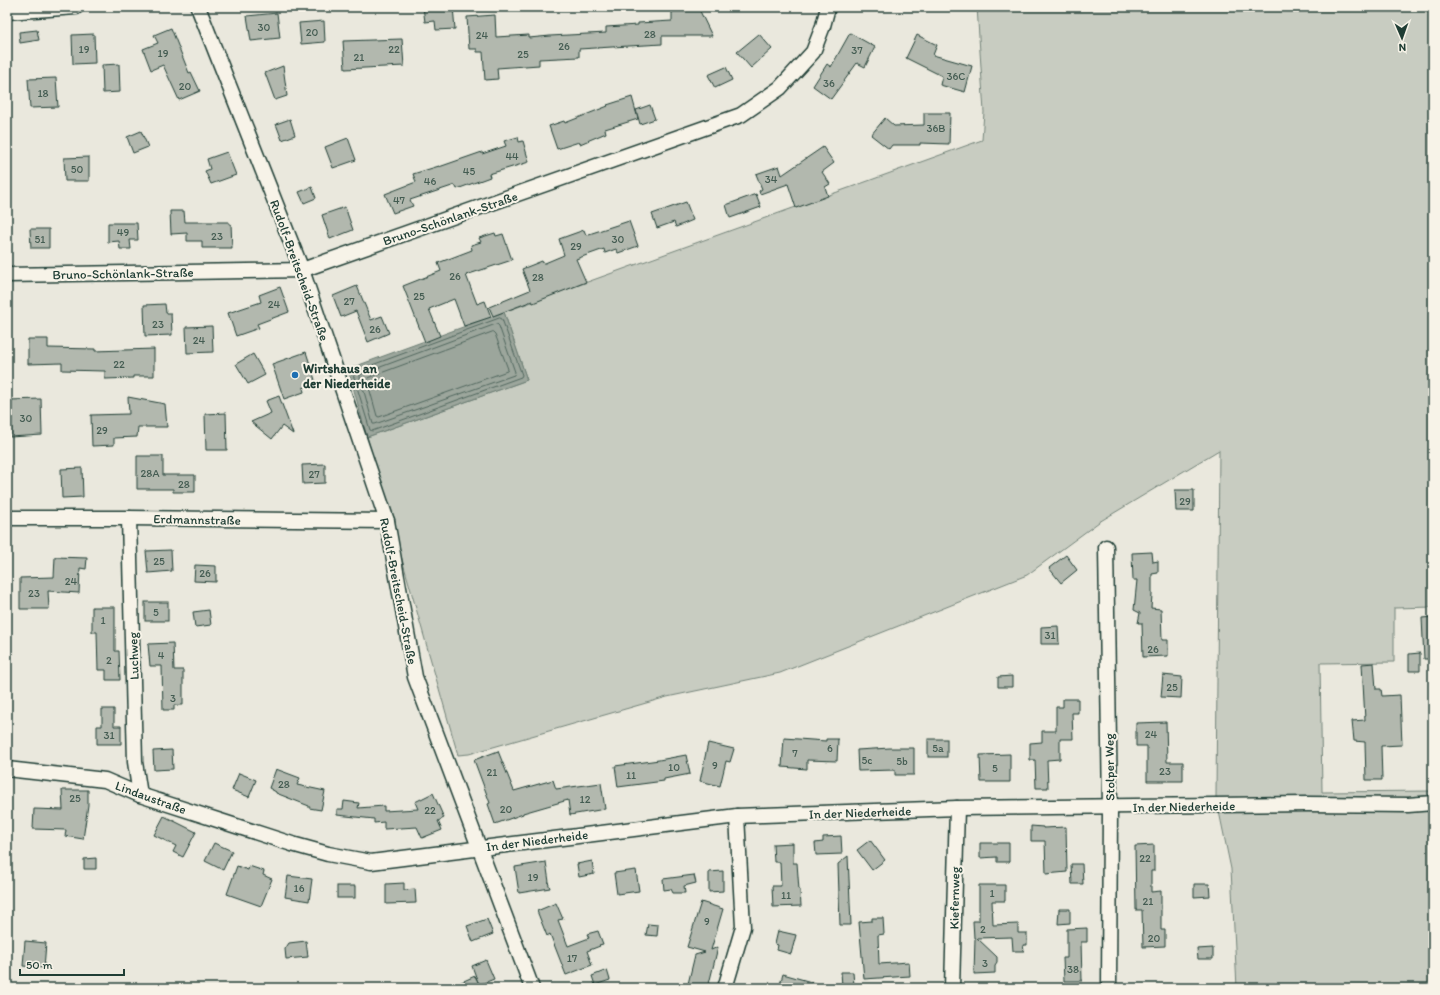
<svg xmlns="http://www.w3.org/2000/svg" width="1440" height="995" font-family="Itim,sans-serif">
	<style>
		.green { fill: #c8ccc1; stroke: #74847a }
		.water { fill: #9ca69c; stroke: #6a7c72 }
		.lines { fill: none; stroke-linecap: round; stroke-linejoin: round }
		.shore { stroke: #51675e; stroke-width: 1 }
		.building { fill: #b2b8ae; stroke: #1f3d34 }
		.minor-casing { stroke: #1f3d34; stroke-width: 17 }
		.minor { stroke: #f7f3e8; stroke-width: 14 }
		.poi-dot { fill: #1f6fb2; stroke: #f7f3e8; stroke-width: 1.5 }
		.labels { text-anchor: middle; stroke-width: 4; stroke-linejoin: round; paint-order: stroke }
		.number-label { font-size: 11px; fill: #445c52 }
		.street-label { font-size: 13px; fill: #1f3d34; stroke: #f7f3e8 }
		.poi-label { font-size: 13px; font-weight: bold; fill: #1f3d34; stroke: #f7f3e8; text-anchor: start }
	</style>
	<rect width="100%" height="100%" fill="#eae8dd"/>
	<filter id="ink" filterUnits="userSpaceOnUse"><feTurbulence type="fractalNoise" baseFrequency=".025" numOctaves="2"/><feDisplacementMap in="SourceGraphic" scale="8" xChannelSelector="R" yChannelSelector="G"/><feConvolveMatrix kernelMatrix="1 2 1 2 8 2 1 2 1" color-interpolation-filters="sRGB"/></filter>
	<g filter="url(#ink)">
		<!-- green -->
		<polygon class="green" points="977,7 1433,7 1433,607 1394,608 1394,662 1320,663 1322,792 1433,791 1433,988 1237,988 1231,869 1216,797 1219,450 1099,522 1027,575 780,673 667,697 469,754 458,755 367,437 527,380 504,312 982,140 984,112"/>
		<!-- water -->
		<polygon class="water" points="504,312 527,380 367,437 348,369"/>
		<g class="lines">
			<!-- shore -->
			<g class="shore">
				<polygon points="500,318 502,319 522,375 521,377 372,431 370,430 353,374 354,372"/>
				<polygon points="497,324 499,326 515,372 514,375 375,424 373,424 360,377 360,375"/>
				<polygon points="493,332 495,334 508,369 507,371 379,417 377,416 367,380 368,378"/>
			</g>
		</g>
		<!-- building -->
		<g class="building">
			<polygon points="423,7 453,7 455,29 436,30 435,21 425,22"/>
			<polygon points="672,7 698,7 712,36 662,36 662,44 579,49 579,57 539,59 539,65 497,68 498,79 485,80 483,52 477,52 477,49 469,49 467,17 495,15 496,37 529,35 529,38 550,36 606,33 606,27 638,25 638,23 672,21"/>
			<polygon points="277,13 280,38 251,41 247,16"/>
			<polygon points="324,21 325,42 301,44 299,23"/>
			<polygon points="171,28 189,73 191,72 200,91 179,100 163,65 151,70 143,49 158,43 154,35"/>
			<polygon points="37,30 39,40 20,43 19,32"/>
			<polygon points="850,33 875,47 865,67 857,63 831,99 813,86 827,64 831,67"/>
			<polygon points="94,34 95,63 73,64 72,35"/>
			<polygon points="759,34 772,49 751,68 737,52"/>
			<polygon points="917,35 937,45 933,55 972,66 965,92 940,85 942,76 906,58"/>
			<polygon points="402,39 404,66 345,69 343,41"/>
			<polygon points="119,64 120,92 103,93 102,65"/>
			<polygon points="283,66 287,96 275,100 265,73"/>
			<polygon points="726,67 732,80 715,88 708,75"/>
			<polygon points="56,78 58,107 30,108 28,79"/>
			<polygon points="632,97 638,119 605,129 606,133 580,144 579,142 557,149 549,126 564,121 565,123 608,106 607,105"/>
			<polygon points="650,105 655,119 640,124 636,110"/>
			<polygon points="924,113 950,113 949,144 920,143 920,145 892,145 889,149 871,135 885,118 894,126 924,125"/>
			<polygon points="290,119 295,135 282,140 276,124"/>
			<polygon points="141,131 148,147 133,153 127,137"/>
			<polygon points="518,137 519,142 523,141 529,162 489,174 490,177 457,189 455,185 410,200 413,206 393,213 385,194 416,182 413,174 439,166 439,167 482,152 482,154 506,146 504,141"/>
			<polygon points="348,138 356,160 333,168 325,147"/>
			<polygon points="823,147 834,163 822,172 830,184 825,187 828,196 796,208 788,184 760,194 759,191 762,189 756,174 779,166 782,175"/>
			<polygon points="227,152 236,175 211,184 205,171 210,169 207,159"/>
			<polygon points="89,157 89,181 65,181 64,158"/>
			<polygon points="312,187 316,198 304,203 299,192"/>
			<polygon points="756,194 761,207 730,218 726,205"/>
			<polygon points="686,202 693,220 676,227 674,222 657,228 652,214"/>
			<polygon points="345,207 353,230 330,239 322,215"/>
			<polygon points="170,211 184,211 185,222 229,222 229,224 231,224 232,248 202,248 202,241 187,241 187,233 171,234"/>
			<polygon points="629,221 638,246 618,253 616,249 605,253 604,249 576,259 586,282 533,303 532,301 493,316 489,307 530,290 522,269 542,261 543,263 545,263 564,255 559,239 584,230 586,235"/>
			<polygon points="108,223 137,223 138,240 130,240 131,249 120,249 119,241 108,242"/>
			<polygon points="30,229 49,229 49,248 31,248"/>
			<polygon points="495,233 496,236 503,234 512,260 466,275 477,304 485,301 491,317 464,326 454,299 429,309 440,336 425,342 403,286 441,271 438,263 472,250 471,245 481,242 479,238"/>
			<polygon points="357,286 371,320 382,316 389,333 368,342 356,311 341,317 333,296"/>
			<polygon points="280,287 289,312 257,324 259,328 236,336 228,313 261,302 259,295"/>
			<polygon points="165,304 166,313 171,313 172,335 145,336 144,305"/>
			<polygon points="212,326 213,352 187,353 186,327"/>
			<polygon points="28,339 48,339 48,348 95,349 95,351 154,349 154,376 133,376 133,378 105,379 105,371 62,370 62,363 28,364"/>
			<polygon points="306,352 316,383 303,388 304,392 284,399 272,364"/>
			<polygon points="253,354 265,375 248,384 236,364"/>
			<polygon points="279,396 293,434 282,426 272,439 251,422 271,413 266,401"/>
			<polygon points="128,397 165,404 167,427 138,427 137,437 114,438 114,445 92,446 91,415 129,414"/>
			<polygon points="41,399 42,435 10,437 9,400"/>
			<polygon points="226,413 227,450 206,450 205,414"/>
			<polygon points="137,456 163,456 163,475 195,475 195,492 173,492 173,489 137,489"/>
			<polygon points="325,464 325,483 303,484 302,465"/>
			<polygon points="82,468 83,497 62,498 61,469"/>
			<polygon points="1175,490 1194,490 1194,511 1176,511"/>
			<polygon points="171,550 172,571 148,573 146,551"/>
			<polygon points="1152,552 1153,562 1158,561 1158,573 1152,574 1152,595 1151,608 1161,609 1162,640 1168,640 1168,656 1143,657 1142,623 1138,623 1140,613 1134,610 1137,580 1133,580 1132,553"/>
			<polygon points="1066,555 1077,570 1061,583 1049,568"/>
			<polygon points="55,557 87,558 86,569 80,568 79,593 48,591 49,609 20,609 20,578 54,577"/>
			<polygon points="195,565 216,566 216,582 194,581"/>
			<rect x="145" y="602" width="23" height="19"/>
			<polygon points="92,607 115,607 115,651 119,651 120,680 106,680 106,670 98,670 97,632 92,632"/>
			<polygon points="209,610 211,625 195,627 193,612"/>
			<polygon points="1433,617 1433,659 1424,659 1422,618"/>
			<polygon points="1058,626 1059,644 1041,644 1041,627"/>
			<polygon points="173,643 174,670 183,670 183,705 174,705 174,710 163,710 162,666 150,666 148,644"/>
			<polygon points="1420,653 1420,671 1409,671 1409,654"/>
			<polygon points="1374,663 1376,689 1381,689 1382,696 1400,695 1402,745 1381,746 1382,780 1366,780 1365,742 1354,741 1352,721 1365,720 1362,664"/>
			<polygon points="1163,675 1182,677 1181,698 1161,697"/>
			<polygon points="1012,676 1012,687 998,687 998,677"/>
			<polygon points="1063,699 1078,699 1078,713 1072,713 1073,739 1060,739 1060,759 1047,760 1048,788 1036,788 1035,760 1030,760 1030,743 1042,742 1042,731 1056,731 1056,707 1063,707"/>
			<polygon points="102,709 114,709 114,726 121,726 121,744 97,744 97,726 102,726"/>
			<polygon points="1166,722 1167,762 1183,762 1183,781 1147,781 1147,746 1136,746 1136,723"/>
			<polygon points="784,738 826,741 826,739 838,739 837,761 807,760 807,769 782,767"/>
			<rect x="928" y="739" width="19" height="18"/>
			<polygon points="708,743 734,749 730,762 726,761 720,786 700,781"/>
			<polygon points="890,748 914,748 914,775 895,775 895,770 858,771 857,750"/>
			<polygon points="172,750 173,769 154,770 153,751"/>
			<polygon points="498,751 514,791 553,780 556,789 601,783 605,809 570,815 568,800 523,813 523,814 495,824 488,804 490,803 474,760"/>
			<polygon points="1010,754 1010,782 981,782 980,755"/>
			<polygon points="686,755 690,774 664,779 664,781 618,787 615,766 659,760"/>
			<polygon points="276,769 300,778 297,785 325,791 321,810 309,808 309,806 276,793 276,792 269,788"/>
			<polygon points="239,773 256,780 249,797 232,790"/>
			<polygon points="62,790 88,790 88,805 83,839 65,836 66,830 33,829 34,809 63,810"/>
			<polygon points="433,793 444,818 438,821 442,830 422,838 417,827 384,829 384,822 374,823 374,819 337,815 337,809 343,809 344,801 359,803 358,808 384,806 384,811 418,809 415,802"/>
			<polygon points="164,816 196,832 183,857 173,852 176,846 154,835"/>
			<polygon points="1031,826 1043,827 1043,828 1066,827 1067,872 1046,874 1045,841 1031,841"/>
			<polygon points="841,836 842,854 816,855 815,843 823,842 823,837"/>
			<polygon points="870,840 885,860 872,870 857,850"/>
			<polygon points="214,843 232,851 223,870 205,861"/>
			<polygon points="793,843 793,863 797,863 799,890 800,890 801,906 773,907 772,886 781,886 780,862 774,862 773,844"/>
			<polygon points="980,843 1009,843 1009,862 997,862 997,857 980,858"/>
			<polygon points="1154,845 1154,871 1151,871 1151,892 1161,891 1161,930 1165,930 1165,946 1143,947 1142,910 1136,910 1135,846"/>
			<polygon points="848,856 851,925 840,925 838,864"/>
			<polygon points="96,858 96,869 84,869 84,859"/>
			<polygon points="592,861 594,874 579,877 577,864"/>
			<polygon points="546,862 549,882 548,882 550,888 519,893 515,867"/>
			<polygon points="1071,864 1082,864 1083,884 1072,884"/>
			<polygon points="237,866 248,870 249,866 264,871 263,875 272,879 261,906 227,894"/>
			<polygon points="636,870 639,891 617,894 614,873"/>
			<polygon points="723,871 723,891 709,892 709,872"/>
			<polygon points="694,875 696,883 684,886 685,893 673,893 671,889 664,890 663,879"/>
			<polygon points="288,876 312,879 309,901 285,897"/>
			<polygon points="404,883 404,890 415,889 416,903 386,904 386,884"/>
			<polygon points="1194,884 1209,884 1210,896 1194,897"/>
			<polygon points="979,885 1005,885 1005,901 992,901 993,925 1018,924 1018,933 1027,933 1027,945 1023,945 1024,951 1013,951 1012,937 977,938 997,957 997,962 995,965 995,973 974,974 975,938 974,938 973,921 979,921"/>
			<rect x="337" y="886" width="18" height="12"/>
			<polygon points="701,902 723,909 711,950 718,947 708,988 687,988 695,955 705,952 687,947"/>
			<polygon points="556,903 563,919 558,920 568,946 589,938 587,934 598,931 603,944 599,945 600,946 587,951 592,965 566,975 550,934 547,936 537,911"/>
			<polygon points="1059,909 1070,909 1070,923 1058,924"/>
			<polygon points="872,918 883,918 884,934 878,935 879,964 909,962 910,976 864,979 859,922 872,921"/>
			<polygon points="487,919 493,934 473,942 467,926"/>
			<polygon points="648,924 658,925 657,936 646,935"/>
			<polygon points="1087,928 1087,942 1081,942 1082,981 1064,981 1063,958 1067,958 1067,929"/>
			<polygon points="778,931 796,935 791,954 777,950 778,945 775,944"/>
			<polygon points="25,941 46,943 44,968 23,966"/>
			<polygon points="306,941 308,957 286,959 285,949 289,943"/>
			<polygon points="1213,948 1213,959 1198,959 1197,949"/>
			<polygon points="486,960 494,979 479,985 472,966"/>
			<polygon points="607,970 610,980 595,985 592,976"/>
			<polygon points="841,972 853,972 854,986 842,986"/>
			<polygon points="783,974 822,985 821,988 779,988"/>
			<polygon points="475,976 481,988 448,988"/>
		</g>
		<g class="lines">
			<!-- minor casing -->
			<g class="minor-casing">
				<g id="minor">
					<polyline points="198,7 302,270 387,521 415,677 532,988"/>
					<polyline points="7,12 76,7"/>
					<polyline points="7,275 302,270 741,115 780,88 813,52 823,26 828,7"/>
					<polyline points="7,518 129,518 387,521"/>
					<polyline points="129,518 135,762 140,795"/>
					<polyline points="1106,547 1110,807 1109,988"/>
					<polyline points="7,769 105,780 140,795 292,844 328,854 371,862 737,816 957,808 1308,804 1408,805 1433,803"/>
					<polyline points="725,988 743,927 737,816"/>
					<polyline points="952,988 957,808"/>
				</g>
			</g>
			<!-- minor -->
			<use href="#minor" class="minor"/>
		</g>
	</g>
	<!-- markers -->
	<circle class="poi-dot" cx="295" cy="375" r="4"/>
	<g class="labels">
		<!-- number labels -->
		<g class="number-label">
			<text x="264" y="31">30</text>
			<text x="312" y="36">20</text>
			<text x="650" y="38">28</text>
			<text x="482" y="39">24</text>
			<text x="564" y="50">26</text>
			<text x="84" y="53">19</text>
			<text x="394" y="53">22</text>
			<text x="857" y="54">37</text>
			<text x="163" y="57">19</text>
			<text x="523" y="58">25</text>
			<text x="359" y="61">21</text>
			<text x="956" y="80">36C</text>
			<text x="829" y="87">36</text>
			<text x="185" y="90">20</text>
			<text x="43" y="97">18</text>
			<text x="936" y="132">36B</text>
			<text x="512" y="160">44</text>
			<text x="77" y="173">50</text>
			<text x="469" y="175">45</text>
			<text x="771" y="183">34</text>
			<text x="430" y="185">46</text>
			<text x="399" y="204">47</text>
			<text x="123" y="236">49</text>
			<text x="217" y="240">23</text>
			<text x="40" y="243">51</text>
			<text x="618" y="243">30</text>
			<text x="576" y="250">29</text>
			<text x="455" y="280">26</text>
			<text x="538" y="281">28</text>
			<text x="419" y="300">25</text>
			<text x="349" y="305">27</text>
			<text x="274" y="308">24</text>
			<text x="158" y="328">23</text>
			<text x="375" y="333">26</text>
			<text x="199" y="344">24</text>
			<text x="119" y="368">22</text>
			<text x="26" y="422">30</text>
			<text x="102" y="434">29</text>
			<text x="150" y="477">28A</text>
			<text x="314" y="478">27</text>
			<text x="184" y="488">28</text>
			<text x="1185" y="505">29</text>
			<text x="159" y="565">25</text>
			<text x="205" y="577">26</text>
			<text x="71" y="585">24</text>
			<text x="34" y="597">23</text>
			<text x="156" y="616">5</text>
			<text x="103" y="624">1</text>
			<text x="1050" y="639">31</text>
			<text x="1153" y="653">26</text>
			<text x="161" y="659">4</text>
			<text x="109" y="664">2</text>
			<text x="1172" y="691">25</text>
			<text x="173" y="702">3</text>
			<text x="1151" y="738">24</text>
			<text x="109" y="739">31</text>
			<text x="830" y="752">6</text>
			<text x="938" y="752">5a</text>
			<text x="795" y="757">7</text>
			<text x="867" y="764">5c</text>
			<text x="902" y="765">5b</text>
			<text x="715" y="769">9</text>
			<text x="674" y="771">10</text>
			<text x="995" y="772">5</text>
			<text x="1165" y="775">23</text>
			<text x="492" y="776">21</text>
			<text x="631" y="779">11</text>
			<text x="284" y="788">28</text>
			<text x="75" y="802">25</text>
			<text x="585" y="803">12</text>
			<text x="506" y="813">20</text>
			<text x="430" y="814">22</text>
			<text x="1145" y="862">22</text>
			<text x="533" y="881">19</text>
			<text x="299" y="892">16</text>
			<text x="992" y="897">1</text>
			<text x="786" y="899">11</text>
			<text x="1148" y="905">21</text>
			<text x="707" y="925">9</text>
			<text x="983" y="933">2</text>
			<text x="1154" y="942">20</text>
			<text x="572" y="962">17</text>
			<text x="985" y="967">3</text>
			<text x="1073" y="973">38</text>
		</g>
		<!-- street labels -->
		<g class="street-label">
			<text transform="translate(450 218) rotate(-19)" y="5">Bruno-Schönlank-Straße</text>
			<text transform="translate(300 270) rotate(70)" y="5">Rudolf-Breitscheid-Straße</text>
			<text transform="translate(123 273) rotate(-1)" y="5">Bruno-Schönlank-Straße</text>
			<text transform="translate(197 519) rotate(1)" y="5">Erdmannstraße</text>
			<text transform="translate(399 591) rotate(79)" y="5">Rudolf-Breitscheid-Straße</text>
			<text transform="translate(133 656) rotate(-92)" y="5">Luchweg</text>
			<text transform="translate(1109 767) rotate(-91)" y="5">Stolper Weg</text>
			<text transform="translate(151 797) rotate(20)" y="5">Lindaustraße</text>
			<text transform="translate(1184 806) rotate(-1)" y="5">In der Niederheide</text>
			<text transform="translate(860 812) rotate(-2)" y="5">In der Niederheide</text>
			<text transform="translate(537 840) rotate(-7)" y="5">In der Niederheide</text>
			<text transform="translate(954 898) rotate(-89)" y="5">Kiefernweg</text>
		</g>
		<!-- poi labels -->
		<g class="poi-label">
			<text x="303" y="373">Wirtshaus an<tspan x="303" dy="15">der Niederheide</tspan></text>
		</g>
	</g>
	<!-- margin -->
	<rect width="1440" height="995" fill="none" stroke="#f7f3e8" stroke-width="24"/>
	<rect x="12" y="12" width="1416" height="971" fill="none" stroke="#1f3d34" stroke-width="1.5" filter="url(#ink)"/>
	<!-- north arrow -->
	<g transform="translate(1402 38) rotate(178)" stroke="#f7f3e8" stroke-width="3" paint-order="stroke">
	<path d="M0-3L7 15L0 10L-7 15Z" fill="#1f3d34"/>
	<text y="-6" font-size="11" font-weight="bold" text-anchor="middle" fill="#1f3d34">N</text>
	</g>
	<!-- scale -->
	<path d="M20 969v6h104v-6" fill="none" stroke="#1f3d34" stroke-width="2"/>
	<text x="26" y="969" font-size="12" fill="#1f3d34" stroke="#f7f3e8" stroke-width="3" paint-order="stroke">50 m</text>
</svg>
